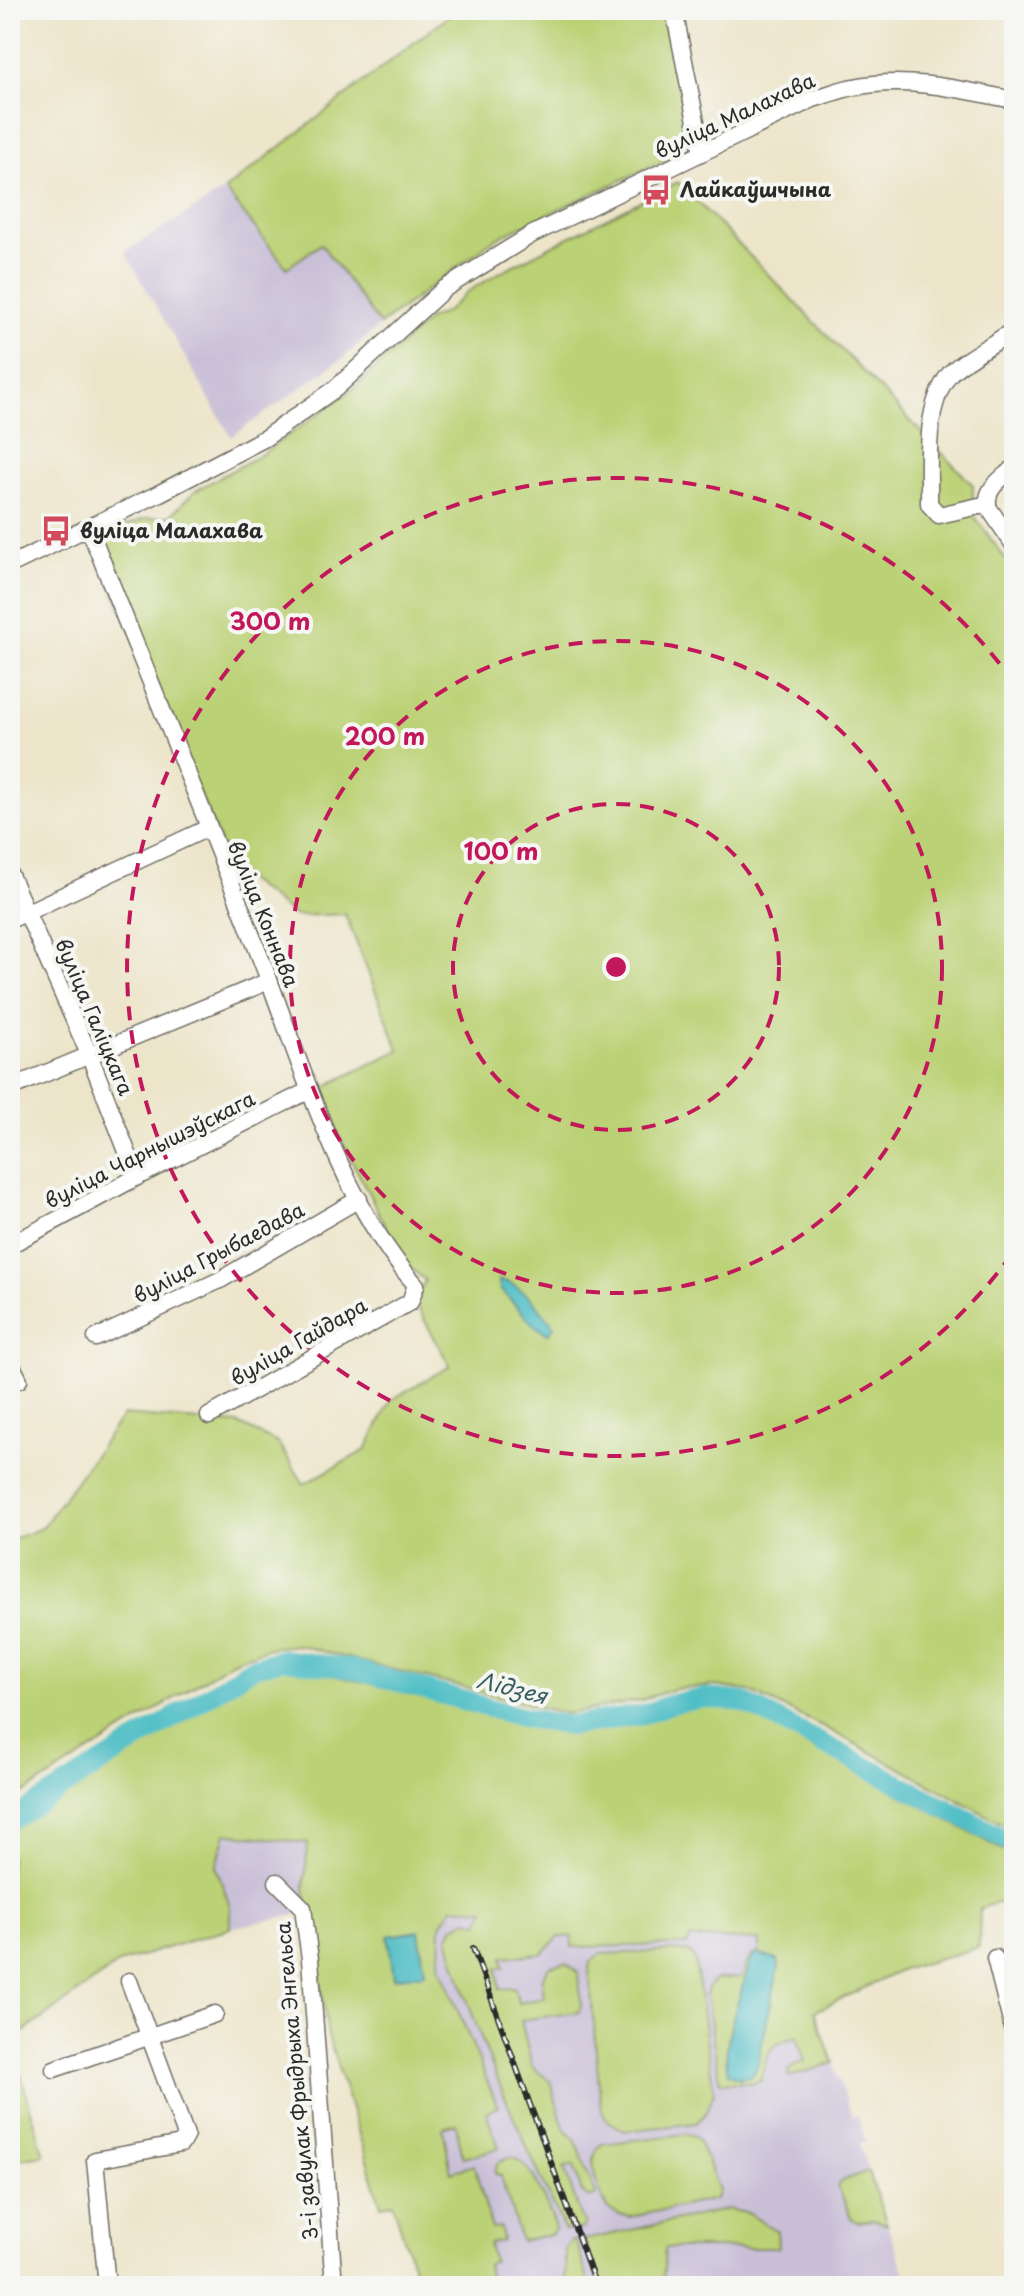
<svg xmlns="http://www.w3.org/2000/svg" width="1024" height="2296" font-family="'Playpen Sans',sans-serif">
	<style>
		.industrial { fill: #c9bfd7 }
		.green { fill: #bbd175; stroke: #737e50; stroke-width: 2 }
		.water { fill: #50bec6; stroke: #3e7478; stroke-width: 2 }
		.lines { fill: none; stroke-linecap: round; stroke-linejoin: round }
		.river { stroke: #50bec6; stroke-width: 20 }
		.minor-casing { stroke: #6f6c63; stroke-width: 19 }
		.minor { stroke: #fff; stroke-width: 16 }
		.rail-casing { stroke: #2b2b2b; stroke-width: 6 }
		.rail { stroke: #f6f6f2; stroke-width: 3; stroke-dasharray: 9; stroke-linecap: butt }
		.ring { fill: none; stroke: #c2185b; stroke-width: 4; stroke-dasharray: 14 10 }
		.labels { text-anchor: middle; stroke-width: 8; stroke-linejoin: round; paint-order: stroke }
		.street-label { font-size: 20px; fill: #2b2b2b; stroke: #f6f6f2 }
		.poi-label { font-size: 20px; font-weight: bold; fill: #2b2b2b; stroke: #f6f6f2; text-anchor: start }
		.water-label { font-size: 22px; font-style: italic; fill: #385e61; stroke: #f6f6f2 }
		.centre { fill: #c2185b; stroke: #f6f6f2; stroke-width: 4 }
		.ring-label { font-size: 24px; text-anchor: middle; font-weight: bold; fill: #c2185b; stroke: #f6f6f2; stroke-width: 8; stroke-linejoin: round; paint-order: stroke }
	</style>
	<rect width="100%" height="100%" fill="#f6f6f2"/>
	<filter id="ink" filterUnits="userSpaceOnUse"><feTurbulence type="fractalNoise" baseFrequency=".0125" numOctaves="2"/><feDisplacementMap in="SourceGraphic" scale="16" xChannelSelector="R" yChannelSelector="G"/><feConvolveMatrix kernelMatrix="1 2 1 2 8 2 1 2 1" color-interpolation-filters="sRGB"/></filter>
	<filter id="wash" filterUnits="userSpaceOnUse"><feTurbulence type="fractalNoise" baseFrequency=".006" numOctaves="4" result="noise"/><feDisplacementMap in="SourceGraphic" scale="32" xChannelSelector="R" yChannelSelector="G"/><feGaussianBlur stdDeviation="1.8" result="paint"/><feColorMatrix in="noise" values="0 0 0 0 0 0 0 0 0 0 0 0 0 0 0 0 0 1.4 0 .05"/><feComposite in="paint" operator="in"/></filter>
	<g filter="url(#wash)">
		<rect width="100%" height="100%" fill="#ede5ca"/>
		<!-- industrial -->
		<g class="industrial">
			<polygon points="225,190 287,268 321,244 380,325 343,358 231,437 125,252"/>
			<polygon points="226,1833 308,1842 304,1889 309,1912 230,1928 230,1906 216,1867"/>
			<polygon points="380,1904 603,1913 637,1937 790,1942 852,2117 857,2115 866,2141 859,2144 909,2286 494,2286 490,2283 419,2286 393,2203 381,2205 328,2036"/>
		</g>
		<!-- green -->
		<g class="green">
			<path d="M456,10H661C667,37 690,118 683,140C681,150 675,154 667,159L496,238L380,325L321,244L287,268L225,190Z"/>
			<polygon points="678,182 973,485 973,514 1014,571 1014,1830 826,1728 749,1691 715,1686 674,1689 638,1701 567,1714 298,1645 269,1648 233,1661 10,1802 10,1540 42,1528 123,1415 238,1424 278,1443 304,1484 366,1450 391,1400 450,1366 415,1303 425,1280 405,1264 316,1091 399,1050 345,914 295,916 231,868 92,539 144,519 170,516 195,491 262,454 352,390 429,319 446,312 467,292 504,270"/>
			<path d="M296,1667L433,1698L515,1722L570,1733L652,1719L680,1709L714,1705L743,1709L1014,1856V1898L980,1908L979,1947L902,1970L815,2011L833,2063L789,2077L788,2072L796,2064L805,2061L797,2036C766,2046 769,2051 761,2081L755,2083L720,2082L706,1995L709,1986L716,1979L742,1977L750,1956L760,1952V1940L691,1938L686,1945L572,1947V1936L559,1937L542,1954L503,1957L504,1967L497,1968L500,1989L515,1988L518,2003L544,1998L542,1979L550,1966L567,1963L579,1973L581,2007L579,2012L521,2020L532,2067L550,2081L564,2128L575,2139L596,2195L589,2198L581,2191L574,2165L564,2168L582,2219L585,2222L584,2228L565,2231C521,2135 476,2039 448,1938L453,1927L466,1920L479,1923L485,1909L453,1907L441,1925L440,1967L498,2107L486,2112L499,2148L463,2158L456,2124L443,2128L451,2172L474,2165L492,2229L500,2227L502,2241L489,2244L493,2261L487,2265L490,2283L419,2286L393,2203L381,2205L328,2036L315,1944L304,1889L308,1843L226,1833L216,1867L230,1906V1928L119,1963L11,2041L44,2155L10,2160V1827L246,1679L272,1668Z"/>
			<polygon points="684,1951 689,1952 695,1958 714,2093 706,2113 696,2123 625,2131 607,2120 601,2109 589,1969 590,1962 601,1954"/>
			<path d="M685,2134L693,2135L699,2141L719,2190L716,2199L631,2217L619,2215L607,2208C598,2188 584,2159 602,2144Z"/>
			<path d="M510,2157C533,2161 544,2201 553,2220L555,2229L552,2234L521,2241L501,2176L495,2174C496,2162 500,2160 510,2157Z"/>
			<polygon points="868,2171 887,2224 872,2220 857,2222 851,2218 838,2187 842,2181"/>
			<polygon points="729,2209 749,2214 777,2231 778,2248 665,2248 663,2286 600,2286 584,2240"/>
			<polygon points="571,2241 576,2241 590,2286 566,2286 565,2249"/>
		</g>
		<!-- water -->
		<g class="water">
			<path d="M499,1280C521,1283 541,1308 554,1326L548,1334L534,1325L500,1289Z"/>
			<polygon points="419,1931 425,1973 394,1978 388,1936"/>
			<path d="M758,1954L778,1960L779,1966L757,2067L752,2076L739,2078L728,2073C720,2045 743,1987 752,1958Z"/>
		</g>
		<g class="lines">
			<!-- river -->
			<polyline class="river" points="10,1821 252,1668 282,1659 352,1669 521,1717 570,1726 642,1715 671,1704 705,1698 743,1702 1014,1844"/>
		</g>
	</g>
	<g filter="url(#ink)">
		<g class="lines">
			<!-- minor casing -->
			<g class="minor-casing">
				<g id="minor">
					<polyline points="674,10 702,152"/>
					<path d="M1014,468C1001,479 985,488 988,507L1014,545"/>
					<path d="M988,504L939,515L929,504C930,463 923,411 948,376C957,363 999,341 1014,330"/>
					<path d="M89,528C149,679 211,829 269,980C306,1079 344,1205 416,1285L410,1302L209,1416"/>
					<path d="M10,565L158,494L265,438L335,389L444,289L531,235L813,99C827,95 841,89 854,87C908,76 962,90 1014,100"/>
					<polyline points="10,875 89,1054 137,1177"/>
					<polyline points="10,920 208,828"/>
					<polyline points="10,1088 269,981"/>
					<polyline points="10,1245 137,1177 308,1091"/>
					<polyline points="96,1338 220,1280 359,1199"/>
					<polyline points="10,1362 19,1380"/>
					<polyline points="277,1882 303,1908 310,1959 334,2286"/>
					<polyline points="995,1958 1014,2033"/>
					<polyline points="54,2069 215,2014"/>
					<polyline points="107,2286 95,2160 181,2144 186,2135 129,1981"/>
				</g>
			</g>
			<!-- minor -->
			<use href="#minor" class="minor"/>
			<!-- rail casing -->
			<g class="rail-casing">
				<polyline id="rail" points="473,1948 596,2286"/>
			</g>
			<!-- rail -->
			<use href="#rail" class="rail"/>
		</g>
	</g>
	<!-- distance rings -->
	<g class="ring">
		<circle cx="616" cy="967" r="163"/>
		<circle cx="616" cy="967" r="326"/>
		<path d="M1012 1254A489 489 0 1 1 1012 680"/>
	</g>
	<!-- icons -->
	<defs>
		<g id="bus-bare" transform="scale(2.4)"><path d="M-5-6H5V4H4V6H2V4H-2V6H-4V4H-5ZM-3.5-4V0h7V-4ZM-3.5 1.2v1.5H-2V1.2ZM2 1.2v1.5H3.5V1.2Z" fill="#d1495b" stroke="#f6f6f2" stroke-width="2.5" paint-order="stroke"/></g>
	</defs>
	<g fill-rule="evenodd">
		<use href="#bus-bare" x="656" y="190"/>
		<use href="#bus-bare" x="56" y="531"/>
	</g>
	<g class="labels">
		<!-- street labels -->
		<g class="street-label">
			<text transform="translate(735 116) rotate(-25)" y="7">вуліца Малахава</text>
			<text transform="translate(263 914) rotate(68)" y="7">вуліца Коннава</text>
			<text transform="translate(94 1017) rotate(67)" y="7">вуліца Галіцкага</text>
			<text transform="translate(150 1150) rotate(-27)" y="7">вуліца Чарнышэўскага</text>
			<text transform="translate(219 1253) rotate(-28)" y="7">вуліца Грыбаедава</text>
			<text transform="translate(299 1342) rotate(-30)" y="7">вуліца Гайдара</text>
			<text transform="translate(297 2081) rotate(-95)" y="7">3-і завулак Фрыдрыха Энгельса</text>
		</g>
		<!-- poi labels -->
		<g class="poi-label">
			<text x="680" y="197">Лайкаўшчына</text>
			<text x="80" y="538">вуліца Малахава</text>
		</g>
		<!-- water labels -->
		<g class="water-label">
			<text transform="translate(512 1688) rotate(14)" y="8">Лідзея</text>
		</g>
	</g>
	<circle cx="616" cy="967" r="12" class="centre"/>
	<g class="ring-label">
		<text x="270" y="630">300 m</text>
		<text x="385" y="745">200 m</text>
		<text x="501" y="860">100 m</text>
	</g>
	<!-- margin -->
	<rect width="1024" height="2296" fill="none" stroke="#f6f6f2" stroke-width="40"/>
</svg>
